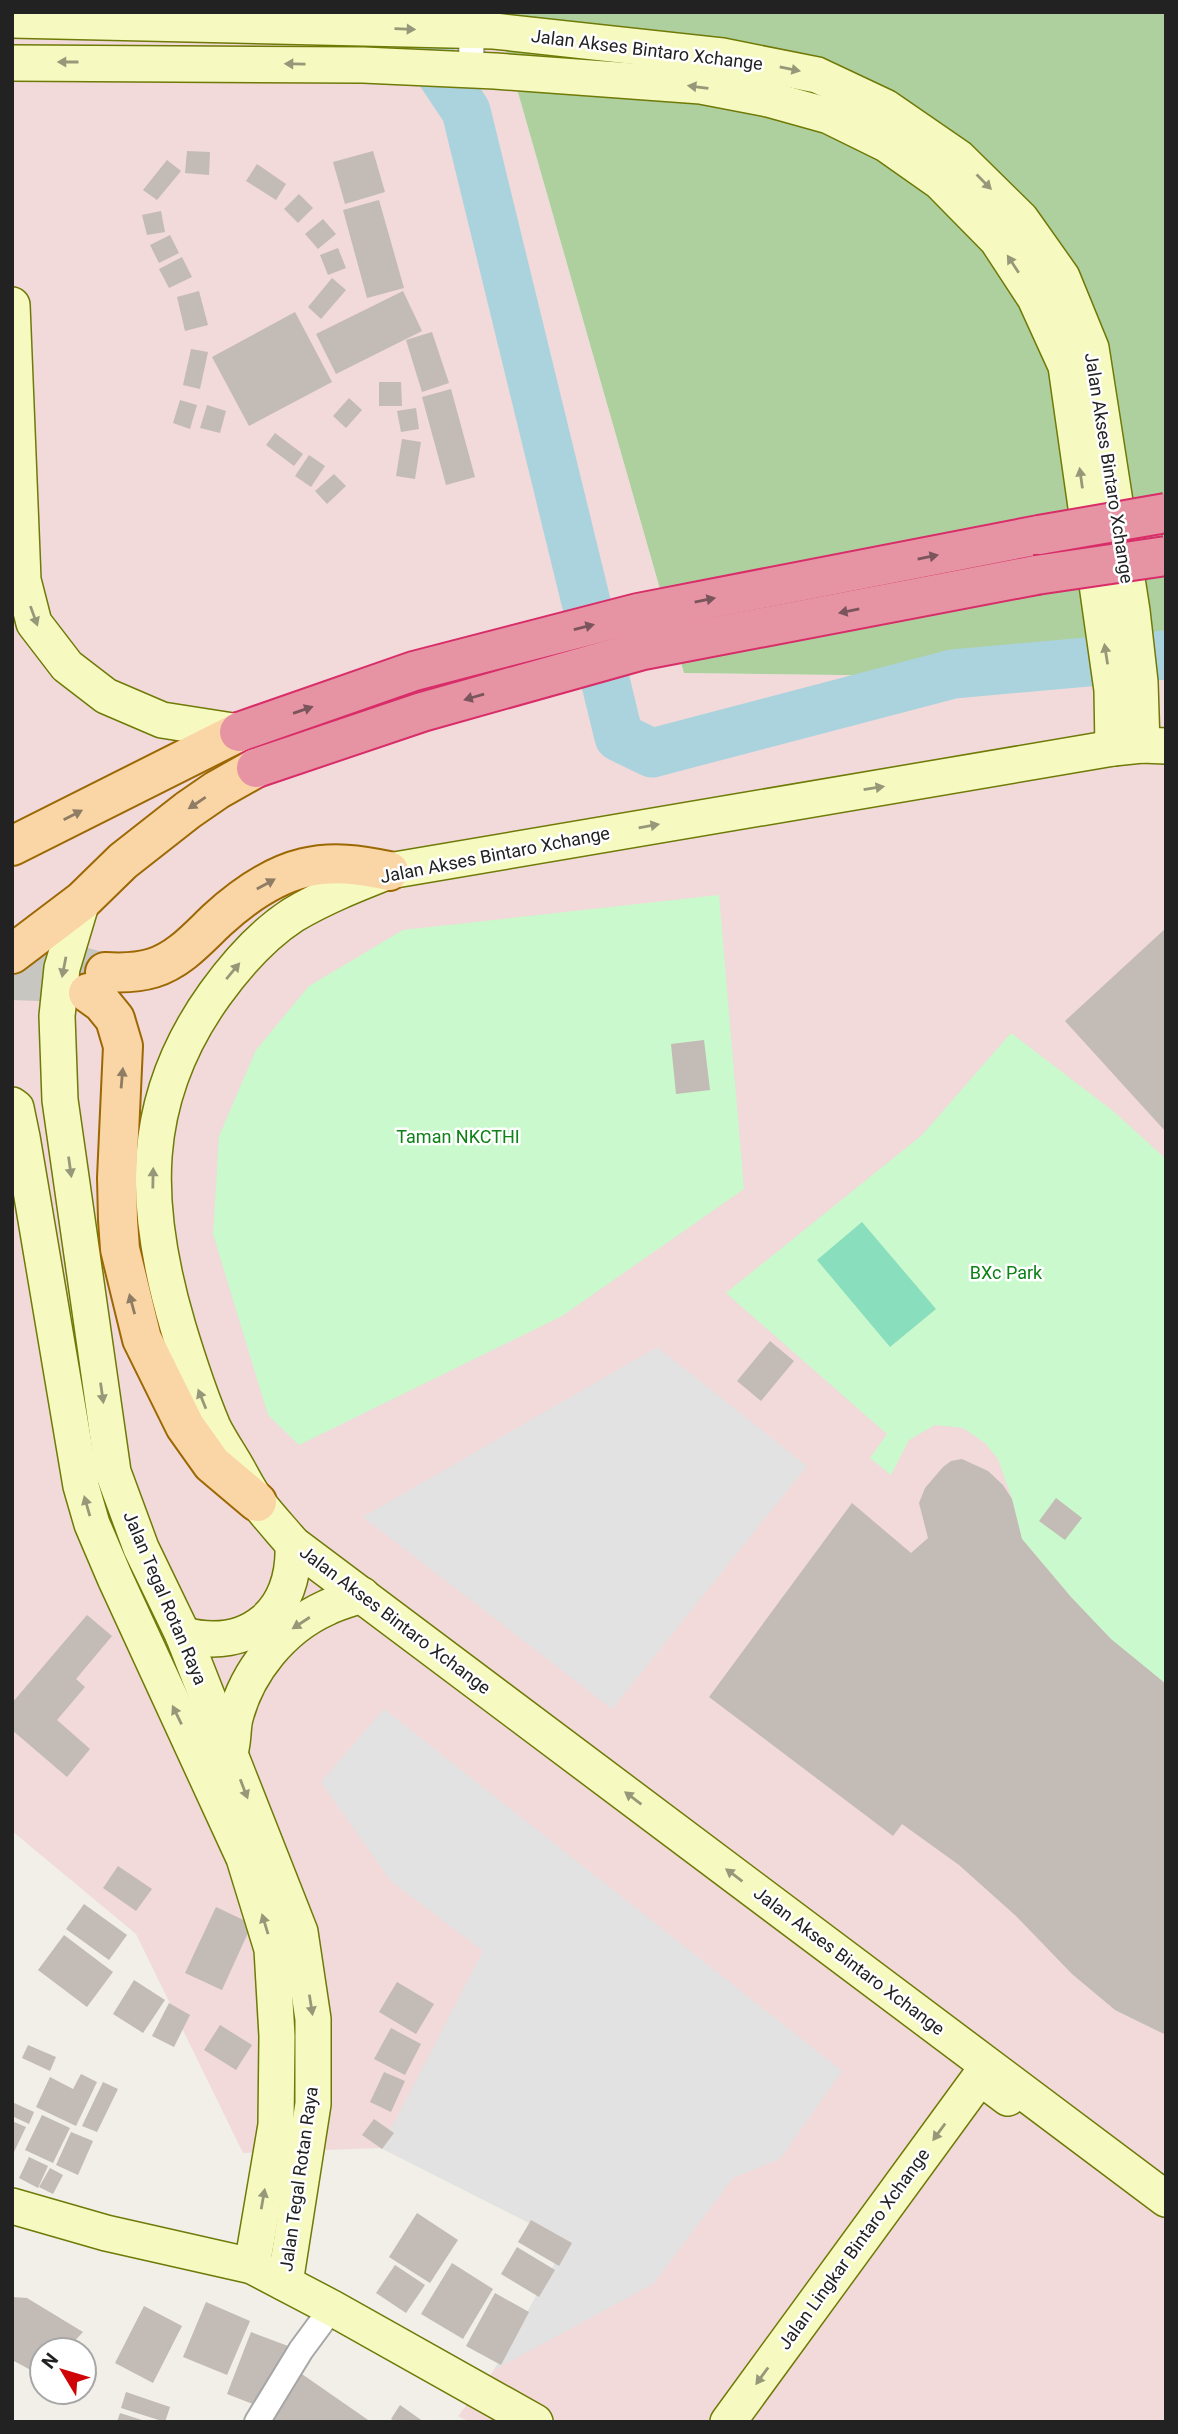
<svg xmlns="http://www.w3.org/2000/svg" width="1178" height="2434" font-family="Roboto,sans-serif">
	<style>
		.commercial { fill: #f1dad9 }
		.forest { fill: #aed09f }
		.park { fill: #c9f9cc }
		.pitch { fill: #89debd }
		.parking { fill: #e2e2e2 }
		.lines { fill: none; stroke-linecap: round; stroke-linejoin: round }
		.river { stroke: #abd3de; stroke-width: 49 }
		.building { fill: #c3bbb5 }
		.primary-tunnel { stroke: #c8c6c1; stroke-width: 38; stroke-dasharray: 38 19; stroke-linecap: butt }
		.street-casing { stroke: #a6a6a6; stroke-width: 28 }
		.secondary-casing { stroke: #6f7a07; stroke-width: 38 }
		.primary-casing { stroke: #9c6803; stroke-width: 42 }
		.highway-casing { stroke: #d82d69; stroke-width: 42 }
		.street { stroke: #fff; stroke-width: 24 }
		.secondary { stroke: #f6f9c0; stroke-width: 35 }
		.primary { stroke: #fad5a5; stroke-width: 38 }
		.highway { stroke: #e693a3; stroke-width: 38 }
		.highway-bridge-casing { stroke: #d82d69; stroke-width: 42; stroke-linecap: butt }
		.highway-bridge { stroke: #e693a3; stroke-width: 38 }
		.oneway { fill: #979879 }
		.oneway2 { fill: #7a555c }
		.oneway3 { fill: #8e7c64 }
		.labels { text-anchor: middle; stroke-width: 5; stroke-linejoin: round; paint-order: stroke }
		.street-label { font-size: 18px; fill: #222; stroke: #fff }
		.park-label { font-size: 18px; fill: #0e8117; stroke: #fff }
	</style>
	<rect width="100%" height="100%" fill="#f2efe9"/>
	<!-- commercial -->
	<polygon class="commercial" points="12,12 495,12 684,673 1166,679 1166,2422 470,2422 458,2416 494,2370 567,2242 381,2148 243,2153 136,1934 12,1831"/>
	<!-- forest -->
	<polygon class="forest" points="495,12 1166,12 1166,679 684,673"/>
	<!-- park -->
	<g class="park">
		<polygon points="719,895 744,1189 562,1316 299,1445 268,1415 213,1234 219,1136 256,1050 309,986 403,930"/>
		<polygon points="1011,1033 1113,1111 1166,1159 1166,1684 1110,1639 1071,1597 1022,1539 1012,1499 998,1459 985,1443 963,1428 935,1425 909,1440 891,1475 870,1458 887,1434 726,1293 922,1135"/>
	</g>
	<!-- pitch -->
	<polygon class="pitch" points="862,1222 936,1309 890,1347 817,1260"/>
	<!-- parking -->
	<g class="parking">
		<polygon points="657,1347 807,1466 612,1709 363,1517"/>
		<polygon points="384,1709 842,2071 780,2159 733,2178 653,2284 494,2370 567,2242 381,2148 483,1951 391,1881 321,1782"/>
	</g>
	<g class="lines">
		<!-- river -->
		<polyline class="river" points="400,12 466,111 619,737 652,753 953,674 1166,655"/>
	</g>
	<!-- building -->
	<g class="building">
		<polygon points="187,151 210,152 209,175 185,173"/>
		<polygon points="373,151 385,192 345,204 333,162"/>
		<polygon points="167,160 181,171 157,200 143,190"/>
		<polygon points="257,164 286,184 276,200 246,181"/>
		<polygon points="299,194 313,208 298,223 284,209"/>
		<polygon points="379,200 404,288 367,298 343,210"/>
		<polygon points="161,211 165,232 147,235 142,215"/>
		<polygon points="323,219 336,234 318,249 305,234"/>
		<polygon points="170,235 179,253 159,263 150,245"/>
		<polygon points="338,248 346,268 328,275 320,255"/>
		<polygon points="182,257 192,277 169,288 159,269"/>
		<polygon points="332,278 346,290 321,319 308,307"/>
		<polygon points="199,291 208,325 185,331 177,297"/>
		<polygon points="403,291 422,331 336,374 316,334"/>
		<polygon points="295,312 332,382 249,426 212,357"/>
		<polygon points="432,332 449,383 422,392 406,340"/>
		<polygon points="191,349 208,352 200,389 183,385"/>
		<polygon points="379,382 401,382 402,406 379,406"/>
		<polygon points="451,389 475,477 446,485 422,397"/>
		<polygon points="349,398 362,410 346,428 333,416"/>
		<polygon points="180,400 197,405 190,429 173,423"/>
		<polygon points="207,405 226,411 220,433 200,428"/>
		<polygon points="416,408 419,429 401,432 397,411"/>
		<polygon points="275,433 303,454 294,466 266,445"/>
		<polygon points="402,439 421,442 415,479 396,476"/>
		<polygon points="309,455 325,466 311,487 295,476"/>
		<polygon points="334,474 346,486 327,504 315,491"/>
		<polygon points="1166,928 1166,1132 1065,1021"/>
		<polygon points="704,1040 710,1090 676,1094 671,1044"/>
		<polygon points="770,1341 794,1361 761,1401 737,1381"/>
		<polygon points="962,1459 988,1471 1003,1485 1012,1499 1022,1539 1071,1597 1111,1639 1166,1684 1166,2035 1115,2010 1072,1974 1016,1916 959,1865 902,1824 893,1836 709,1697 852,1503 911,1553 928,1538 919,1503 925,1488 943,1467 951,1461"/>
		<polygon points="1056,1498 1082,1518 1065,1540 1039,1521"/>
		<polygon points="87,1615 112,1636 76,1679 85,1687 57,1720 90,1749 67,1777 12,1730 12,1703"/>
		<polygon points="118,1866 152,1889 136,1911 103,1888"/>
		<polygon points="84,1904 127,1935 109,1960 66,1929"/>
		<polygon points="216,1907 252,1924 222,1990 185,1973"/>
		<polygon points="64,1935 113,1972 87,2007 38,1970"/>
		<polygon points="134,1980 165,2000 143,2033 113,2014"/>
		<polygon points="397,1982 434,2004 416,2034 379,2012"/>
		<polygon points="169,2003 190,2015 174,2047 152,2036"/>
		<polygon points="220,2025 252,2045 236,2070 204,2050"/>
		<polygon points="391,2028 421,2044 405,2075 374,2059"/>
		<polygon points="28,2045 56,2057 50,2071 22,2058"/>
		<polygon points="384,2072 405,2081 391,2112 370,2102"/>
		<polygon points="81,2074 97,2082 76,2126 36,2107 50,2077 73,2089"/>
		<polygon points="103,2082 118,2089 97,2132 82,2126"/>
		<polygon points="12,2102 34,2112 29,2124 12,2116"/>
		<polygon points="42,2115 70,2128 53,2163 25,2150"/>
		<polygon points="374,2119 394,2133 382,2149 362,2135"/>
		<polygon points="12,2121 26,2127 12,2156"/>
		<polygon points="71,2132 93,2141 78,2175 56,2165"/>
		<polygon points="29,2157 48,2166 38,2188 19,2178"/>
		<polygon points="50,2168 63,2175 53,2194 39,2187"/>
		<polygon points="417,2213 458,2240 430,2283 389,2257"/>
		<polygon points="531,2220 572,2243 559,2266 518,2242"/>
		<polygon points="517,2247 555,2270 539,2297 501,2274"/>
		<polygon points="452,2263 493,2289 463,2339 421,2314"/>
		<polygon points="395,2265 425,2285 406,2313 376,2293"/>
		<polygon points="495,2293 529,2312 501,2365 466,2346"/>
		<polygon points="12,2297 27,2298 83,2332 66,2350 42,2350 42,2376 12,2360"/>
		<polygon points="206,2302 250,2321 227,2375 183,2357"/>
		<polygon points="144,2306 182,2326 153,2383 115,2363"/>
		<polygon points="251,2332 288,2346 263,2408 227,2394"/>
		<polygon points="299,2372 371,2422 273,2422 268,2418"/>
		<polygon points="126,2392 170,2407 165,2422 121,2408"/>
		<polygon points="400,2405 424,2422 396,2422 391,2419"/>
		<polygon points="120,2413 145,2421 145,2422 117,2422"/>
	</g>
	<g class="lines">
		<!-- primary-tunnel -->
		<g class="primary-tunnel">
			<polyline points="12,952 58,960 105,972"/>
			<polyline points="12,981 39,982 73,988"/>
		</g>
		<!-- street casing -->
		<g class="street-casing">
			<g id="street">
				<polyline points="471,70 472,12"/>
				<polyline points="257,2422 301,2350 332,2308"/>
			</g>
		</g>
		<!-- secondary casing -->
		<g class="secondary-casing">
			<g id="secondary">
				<polyline points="12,20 494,31 722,56 817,75 885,107 959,158 1021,219 1062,277 1091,348 1132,611 1140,682 1142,745"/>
				<polyline points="12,63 363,65 495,71 701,86 768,99 829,116 886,144 940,182 997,240 1035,298 1066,366 1112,690 1113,748"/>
				<polyline points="12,305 23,580 34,623 67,666 106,696 162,720 239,732"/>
				<path d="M1166,746L1142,745L1113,748L389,871C356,884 323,897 293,915C262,935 236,965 215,994C138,1101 142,1205 178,1327C188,1360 199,1394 213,1427C220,1441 229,1454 237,1468C244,1480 250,1493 259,1504C270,1518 282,1531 293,1544L1166,2199"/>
				<polyline points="82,901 62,968 57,1016 60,1100 113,1472 141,1548 183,1635 300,1932 313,2019 313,2104 285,2283"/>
				<polyline points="12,1105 16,1108 22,1137 81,1486 92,1524 115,1578 244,1858 272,1949 277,2036 276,2125 252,2266"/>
				<path d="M183,1635C250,1652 296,1612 293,1544"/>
				<path d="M229,1755C234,1744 232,1730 235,1718C247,1671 282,1628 326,1608C338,1602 350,1599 362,1595"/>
				<polyline points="12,2206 106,2233 252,2266 332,2308 535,2422"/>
				<polyline points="728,2422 980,2077 1008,2098"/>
			</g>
		</g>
		<!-- primary casing -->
		<g class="primary-casing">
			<g id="primary">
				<polyline points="12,846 239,732"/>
				<polyline points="12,954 82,901 123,861 188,810 217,790 256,768"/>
				<path d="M105,972C121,973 137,973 153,968C179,960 197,939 217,920C241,898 271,876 304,868C333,861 360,865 389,871"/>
				<polyline points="88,993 102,1003 115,1019 123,1046 117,1178 118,1220 120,1249 142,1339 185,1426 212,1464 257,1502"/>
			</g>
		</g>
		<!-- highway casing -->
		<g class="highway-casing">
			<g id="highway">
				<polyline points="239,732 414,671 638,613 1039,535"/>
				<polyline points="256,768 422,712 643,650 1036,575"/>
			</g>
		</g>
		<!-- street -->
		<use href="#street" class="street"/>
		<!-- secondary -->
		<use href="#secondary" class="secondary"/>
		<!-- primary -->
		<use href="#primary" class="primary"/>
		<!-- highway -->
		<use href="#highway" class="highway"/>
		<!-- highway-bridge casing -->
		<g class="highway-bridge-casing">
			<g id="highway-bridge">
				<polyline points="1039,535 1166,513"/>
				<polyline points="1036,575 1166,556"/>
			</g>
		</g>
		<!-- highway-bridge -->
		<use href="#highway-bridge" class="highway-bridge"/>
	</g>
	<!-- one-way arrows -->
	<defs><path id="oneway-solid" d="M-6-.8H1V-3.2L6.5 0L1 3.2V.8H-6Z" transform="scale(1.75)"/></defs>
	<g class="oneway">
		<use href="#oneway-solid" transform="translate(405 29) rotate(2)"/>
		<use href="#oneway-solid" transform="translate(68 62) rotate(-180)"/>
		<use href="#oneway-solid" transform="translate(295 64) rotate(-179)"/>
		<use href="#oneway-solid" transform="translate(790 69) rotate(12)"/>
		<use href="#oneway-solid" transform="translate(698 87) rotate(-173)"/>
		<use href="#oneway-solid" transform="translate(984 182) rotate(45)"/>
		<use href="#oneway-solid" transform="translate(1013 264) rotate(-123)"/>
		<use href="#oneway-solid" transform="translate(1081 478) rotate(-98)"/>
		<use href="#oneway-solid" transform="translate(34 616) rotate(70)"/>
		<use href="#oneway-solid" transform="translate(1106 654) rotate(-99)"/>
		<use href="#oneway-solid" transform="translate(874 788) rotate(-9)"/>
		<use href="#oneway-solid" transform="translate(649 826) rotate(-10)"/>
		<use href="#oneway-solid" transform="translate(64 967) rotate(101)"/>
		<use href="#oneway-solid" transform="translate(233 971) rotate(-50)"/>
		<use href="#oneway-solid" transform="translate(70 1167) rotate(82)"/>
		<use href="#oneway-solid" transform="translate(153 1178) rotate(-89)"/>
		<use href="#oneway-solid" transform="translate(102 1393) rotate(82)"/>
		<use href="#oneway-solid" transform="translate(202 1399) rotate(-112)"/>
		<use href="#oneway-solid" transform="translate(87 1506) rotate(-106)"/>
		<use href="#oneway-solid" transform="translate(301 1623) rotate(147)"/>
		<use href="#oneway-solid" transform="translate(177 1715) rotate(-116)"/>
		<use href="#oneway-solid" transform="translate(244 1789) rotate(69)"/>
		<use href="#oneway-solid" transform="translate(633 1798) rotate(-143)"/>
		<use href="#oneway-solid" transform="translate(734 1875) rotate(-143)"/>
		<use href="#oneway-solid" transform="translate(265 1924) rotate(-107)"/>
		<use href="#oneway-solid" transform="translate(311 2005) rotate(81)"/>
		<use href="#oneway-solid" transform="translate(939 2132) rotate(126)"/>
		<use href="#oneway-solid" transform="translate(263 2199) rotate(-80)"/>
		<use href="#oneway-solid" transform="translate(762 2376) rotate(126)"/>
	</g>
	<g class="oneway2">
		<use href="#oneway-solid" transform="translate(928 557) rotate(-11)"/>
		<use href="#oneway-solid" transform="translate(705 600) rotate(-11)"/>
		<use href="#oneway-solid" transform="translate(849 611) rotate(169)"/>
		<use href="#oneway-solid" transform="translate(584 627) rotate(-14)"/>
		<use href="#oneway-solid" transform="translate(474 697) rotate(164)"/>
		<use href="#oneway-solid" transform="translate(303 710) rotate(-19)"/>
	</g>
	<g class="oneway3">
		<use href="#oneway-solid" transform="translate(197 803) rotate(146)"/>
		<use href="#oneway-solid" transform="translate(73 815) rotate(-27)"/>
		<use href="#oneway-solid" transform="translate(266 884) rotate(-29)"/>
		<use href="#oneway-solid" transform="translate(122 1078) rotate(-85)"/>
		<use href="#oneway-solid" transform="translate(132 1304) rotate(-105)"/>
	</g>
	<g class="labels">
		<!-- street labels -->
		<g class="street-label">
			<text transform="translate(647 50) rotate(7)" y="6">Jalan Akses Bintaro Xchange</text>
			<text transform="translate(1109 468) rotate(81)" y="6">Jalan Akses Bintaro Xchange</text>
			<text transform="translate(495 855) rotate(-11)" y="6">Jalan Akses Bintaro Xchange</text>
			<text transform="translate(165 1598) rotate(67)" y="6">Jalan Tegal Rotan Raya</text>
			<text transform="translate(395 1620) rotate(37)" y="6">Jalan Akses Bintaro Xchange</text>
			<text transform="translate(849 1961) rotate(37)" y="6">Jalan Akses Bintaro Xchange</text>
			<text transform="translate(299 2179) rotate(-82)" y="6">Jalan Tegal Rotan Raya</text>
			<text transform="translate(854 2249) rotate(-54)" y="6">Jalan Lingkar Bintaro Xchange</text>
		</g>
		<!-- park labels -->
		<g class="park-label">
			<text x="458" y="1143">Taman NKCTHI</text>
			<text x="1006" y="1279">BXc Park</text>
		</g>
	</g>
	<!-- border -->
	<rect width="1178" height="2434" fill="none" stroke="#222222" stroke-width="28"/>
	<!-- north arrow -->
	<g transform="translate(63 2371) rotate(308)"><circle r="33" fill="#ffffff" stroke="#a7a7a7" stroke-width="2"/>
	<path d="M0-5L12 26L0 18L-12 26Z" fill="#cf0406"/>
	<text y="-10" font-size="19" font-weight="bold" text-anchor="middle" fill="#222222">N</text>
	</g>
</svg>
